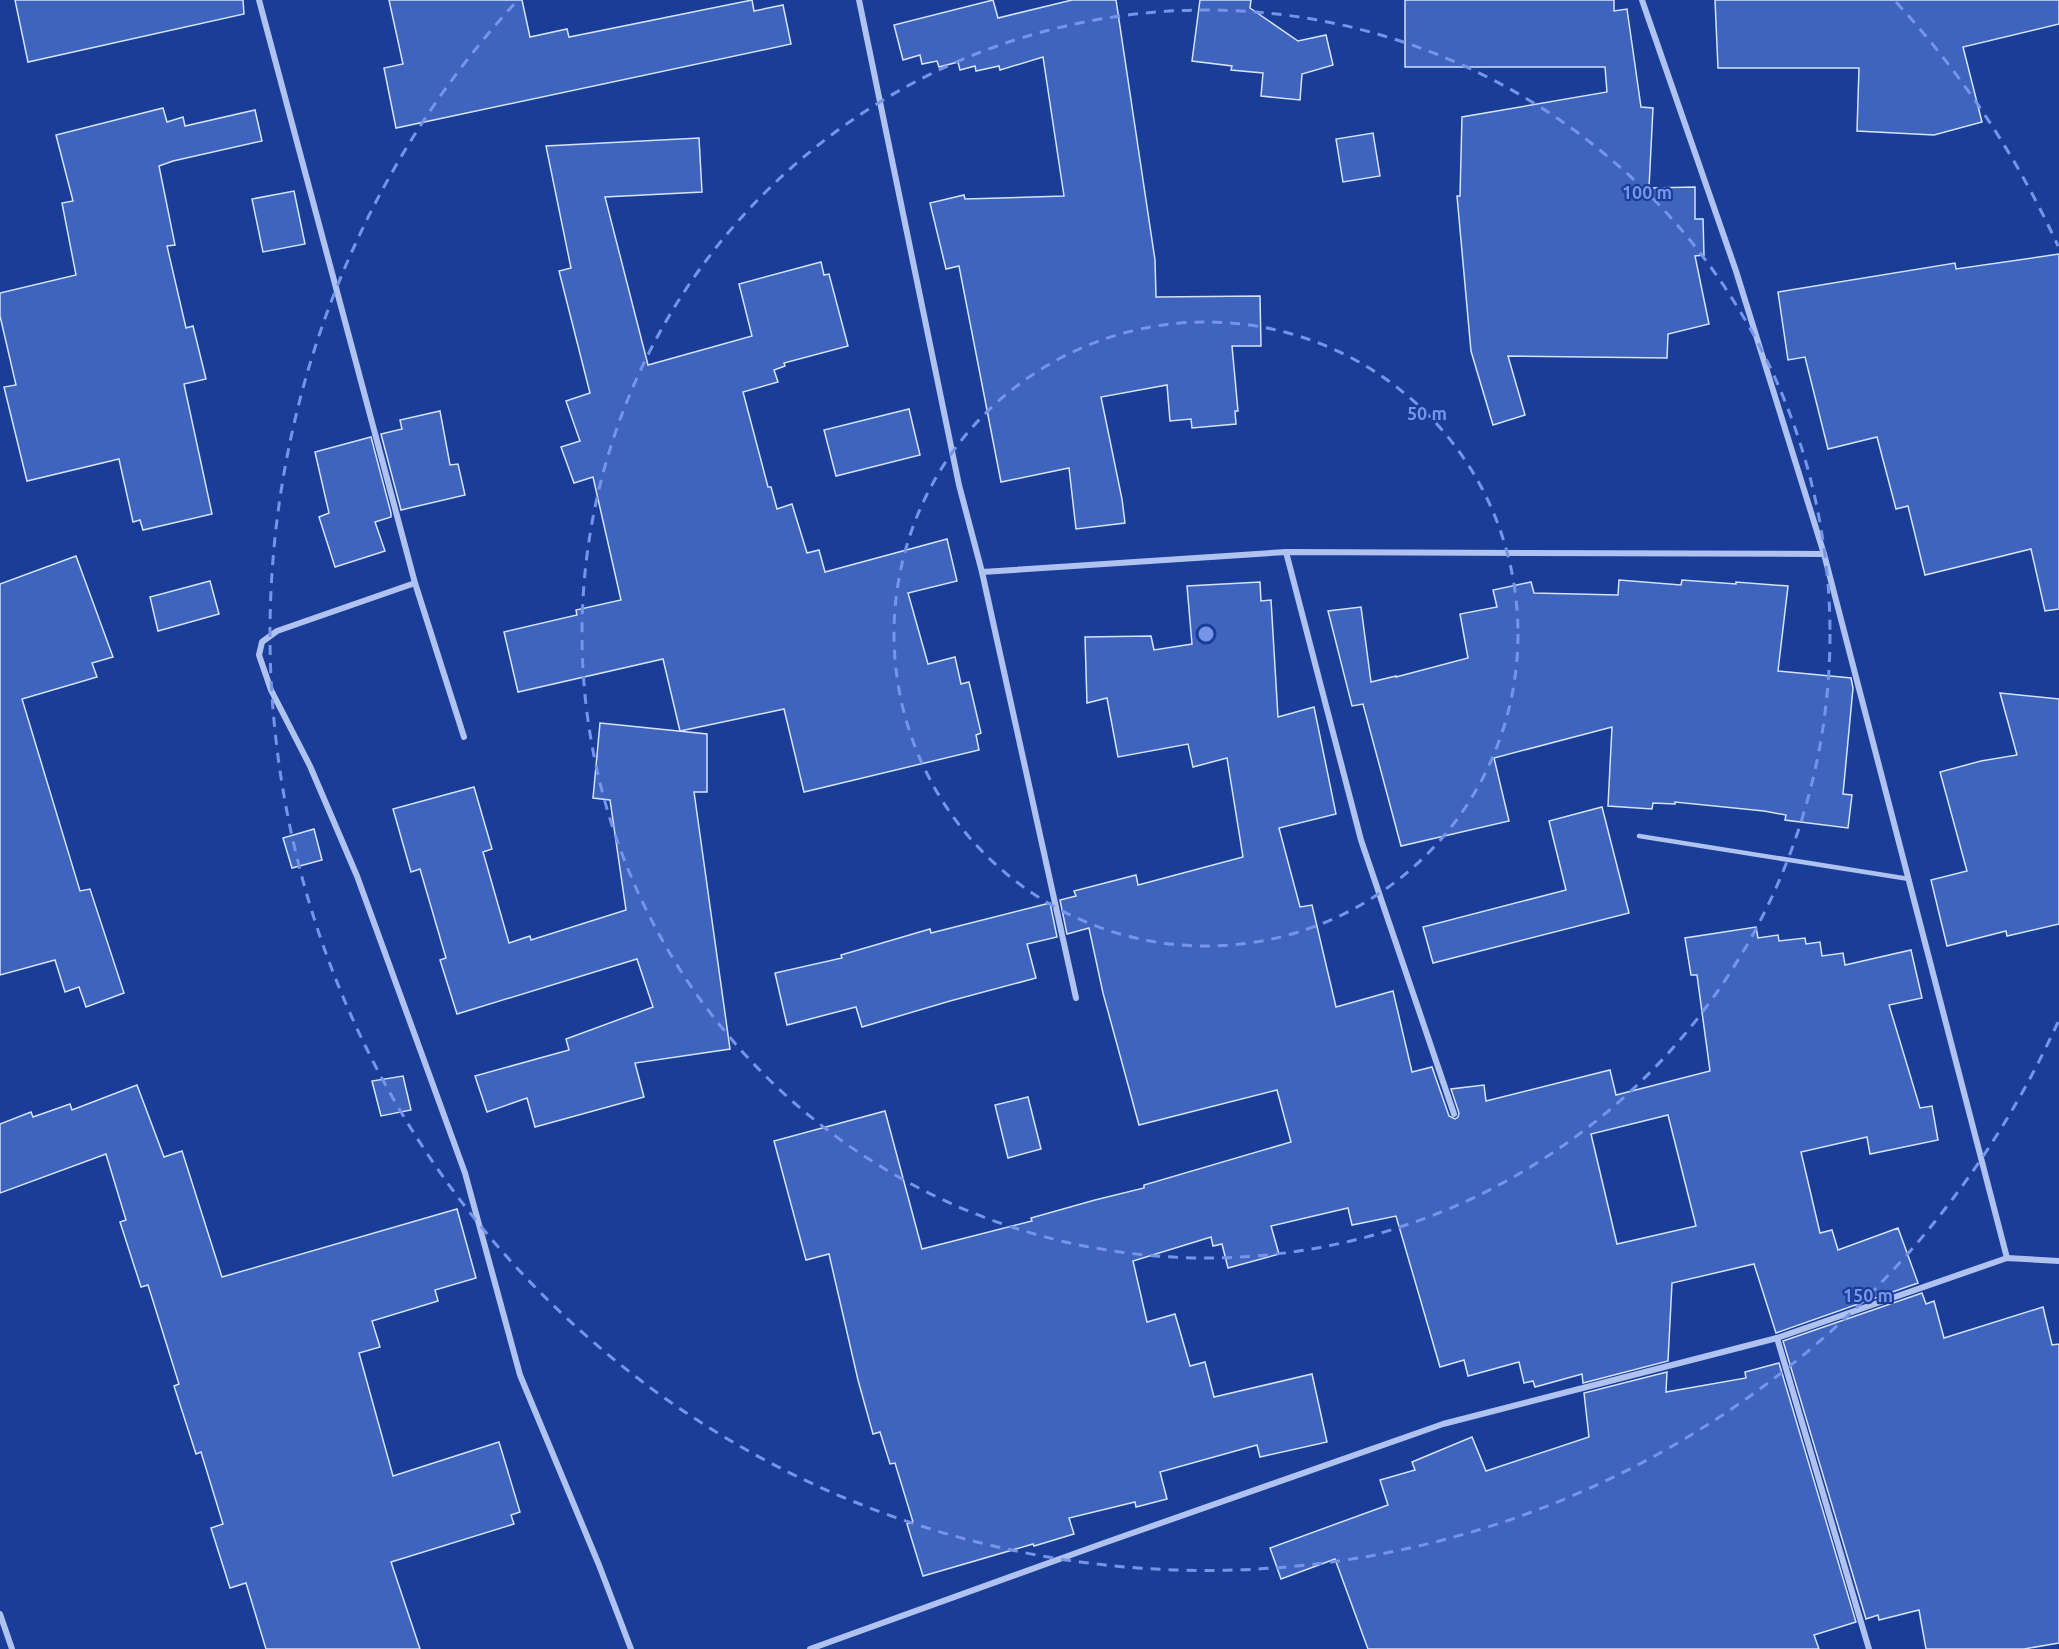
<svg xmlns="http://www.w3.org/2000/svg" width="2059" height="1649" font-family="Ubuntu,sans-serif">
	<style>
		.building { fill: #3e64bd; stroke: #d6e1fb; stroke-width: 1.5; fill-rule: evenodd }
		.lines { fill: none; stroke-linecap: round; stroke-linejoin: round }
		.lane { stroke: #afc2f0; stroke-width: 4.5 }
		.street { stroke: #afc2f0; stroke-width: 6 }
		.ring { fill: none; stroke: #7795e8; stroke-width: 3; stroke-dasharray: 10 8 }
		.centre { fill: #7795e8; stroke: #1a3e98; stroke-width: 3 }
		.ring-label { font-size: 18px; text-anchor: middle; font-weight: bold; fill: #7795e8; stroke: #1a3e98; stroke-width: 4.5; stroke-linejoin: round; paint-order: stroke }
	</style>
	<rect width="100%" height="100%" fill="#1a3e98"/>
	<!-- building -->
	<g class="building">
		<polygon points="15,0 243,0 244,14 28,62"/>
		<polygon points="389,0 522,0 530,37 567,29 569,37 752,0 754,11 783,5 791,44 396,128 384,68 403,64"/>
		<polygon points="993,0 998,18 1072,0 1116,0 1155,260 1156,297 1260,296 1261,346 1232,346 1238,411 1235,411 1236,424 1192,428 1191,419 1170,421 1167,385 1101,397 1122,499 1125,523 1076,529 1069,468 1001,482 959,266 946,269 930,203 964,195 965,199 1064,196 1043,57 1000,70 999,66 976,71 975,66 960,70 958,62 939,67 937,61 922,64 920,55 903,60 894,25"/>
		<polygon points="1200,0 1251,0 1250,8 1298,41 1326,35 1333,65 1302,74 1300,100 1261,96 1263,73 1231,70 1232,66 1192,61"/>
		<polygon points="1405,0 1614,0 1614,11 1627,9 1641,107 1653,108 1649,188 1695,187 1695,219 1703,219 1704,255 1695,256 1709,324 1668,334 1667,358 1508,356 1525,415 1493,425 1471,351 1457,196 1460,196 1462,117 1607,92 1605,67 1405,67"/>
		<polygon points="1715,0 2059,0 2059,24 1963,47 1982,122 1934,135 1857,131 1859,68 1718,68"/>
		<polygon points="163,108 167,122 183,117 185,126 255,110 262,141 173,161 159,166 175,245 167,246 186,328 193,326 206,379 184,384 212,514 143,530 140,520 133,522 119,459 27,481 4,387 16,385 0,316 0,293 76,275 62,203 73,201 56,135"/>
		<polygon points="1373,133 1380,176 1343,182 1336,139"/>
		<polygon points="699,138 702,192 605,197 648,365 752,336 739,284 821,262 824,275 829,274 848,346 784,363 785,366 774,370 778,382 743,392 768,487 771,487 777,509 792,504 807,553 819,550 825,572 947,539 957,581 908,593 928,664 955,657 961,684 969,682 981,733 976,735 979,750 804,792 784,709 680,731 663,659 518,692 504,632 577,615 576,610 621,600 593,477 574,483 561,447 580,441 566,401 590,393 559,271 571,268 546,146"/>
		<polygon points="294,191 305,244 263,252 252,199"/>
		<polygon points="2059,254 2059,609 2045,611 2031,549 1925,575 1908,506 1896,509 1877,437 1828,449 1805,357 1788,360 1778,292 1955,263 1956,269"/>
		<polygon points="909,409 920,455 836,476 824,430"/>
		<polygon points="440,411 450,465 458,464 465,495 401,510 381,434 402,429 400,420"/>
		<polygon points="371,437 391,513 391,517 375,522 385,551 335,567 319,517 329,513 315,452"/>
		<polygon points="76,556 113,657 92,663 97,677 22,699 80,891 90,889 124,993 86,1007 79,987 65,992 55,960 0,975 0,584"/>
		<polygon points="1619,580 1681,585 1682,580 1736,584 1736,582 1788,586 1778,671 1851,678 1853,688 1843,794 1852,795 1848,828 1785,820 1786,815 1764,811 1675,802 1675,804 1653,803 1652,809 1608,806 1612,727 1494,758 1509,821 1401,846 1363,704 1352,706 1328,611 1361,607 1371,682 1396,676 1396,677 1468,658 1460,614 1497,607 1493,590 1531,582 1534,593 1618,595"/>
		<polygon points="210,581 219,614 158,631 150,597"/>
		<path d="M1260,582L1261,601L1271,600L1278,717L1314,707L1336,814L1279,828L1300,907L1312,905L1336,1007L1393,991L1412,1072L1432,1067L1449,1116L1455,1119L1458,1117L1459,1113L1451,1089L1484,1085L1486,1101L1610,1070L1616,1095L1710,1071L1697,975H1691L1685,938L1756,927L1758,938L1778,935L1779,941L1805,938L1806,944L1820,942L1822,956L1843,953L1845,965L1911,950L1922,998L1889,1005L1920,1108L1932,1106L1938,1140L1870,1154L1867,1137L1801,1152L1820,1233L1832,1230L1838,1250L1898,1228L1918,1283L1776,1333L1754,1264L1672,1283L1668,1361L1583,1383L1582,1374L1535,1387L1533,1381L1524,1383L1519,1362L1468,1376L1464,1360L1440,1367L1396,1216L1352,1225L1348,1208L1271,1226L1279,1254L1228,1268L1222,1244L1213,1246L1211,1237L1133,1261L1147,1322L1175,1314L1190,1366L1205,1362L1214,1397L1312,1374L1327,1442L1260,1457L1257,1445L1160,1472L1167,1499L1136,1507L1135,1502L1069,1518L1074,1534L1034,1546L1033,1544L923,1576L907,1524L913,1522L895,1463L890,1464L880,1432L873,1434L858,1380L829,1254L806,1260L774,1141L885,1111L922,1249L1032,1221L1031,1218L1095,1200L1144,1188V1185L1291,1142L1277,1090L1139,1125L1103,993L1089,928L1067,934L1060,900L1076,896L1074,891L1136,875L1138,885L1243,857L1227,758L1193,767L1188,744L1118,757L1107,698L1087,703L1085,637L1151,636L1154,650L1192,644L1187,586ZM1668,1115L1696,1226L1617,1244L1591,1134Z"/>
		<polygon points="2000,693 2059,699 2059,924 2007,936 2006,931 1947,946 1931,880 1967,871 1940,772 1981,761 2017,755"/>
		<polygon points="600,723 707,734 707,792 694,792 730,1049 635,1063 644,1097 535,1127 527,1098 487,1112 475,1076 569,1050 566,1039 653,1007 637,959 457,1014 440,960 446,958 420,869 411,872 393,809 474,787 492,849 483,852 509,943 530,936 531,940 626,910 610,800 593,798"/>
		<polygon points="1602,807 1629,913 1433,963 1423,927 1566,890 1549,821"/>
		<polygon points="314,829 322,860 292,868 283,838"/>
		<polygon points="1050,903 1057,937 1027,944 1036,978 950,1001 862,1027 856,1007 787,1025 775,973 842,958 841,955 930,929 931,933"/>
		<polygon points="403,1076 411,1110 381,1116 372,1081"/>
		<polygon points="137,1085 164,1157 182,1151 222,1277 457,1209 476,1278 435,1290 438,1301 372,1321 380,1347 359,1353 393,1476 499,1442 520,1512 511,1515 514,1524 391,1562 420,1649 266,1649 246,1583 230,1588 211,1528 223,1524 201,1452 196,1454 174,1386 179,1384 148,1285 141,1287 120,1222 126,1220 106,1154 0,1193 0,1124 31,1112 33,1117 70,1104 72,1110"/>
		<polygon points="1028,1097 1041,1149 1008,1158 995,1105"/>
		<polygon points="1922,1293 1926,1304 1934,1301 1944,1338 2043,1307 2052,1345 2059,1344 2059,1643 2024,1649 1926,1649 1919,1610 1879,1620 1878,1615 1866,1619 1783,1341"/>
		<polygon points="1779,1363 1856,1622 1814,1635 1819,1649 1368,1649 1335,1559 1281,1579 1270,1548 1388,1505 1380,1480 1415,1470 1412,1462 1472,1437 1486,1471 1589,1437 1584,1393 1667,1372 1666,1392 1746,1378 1745,1372"/>
	</g>
	<g class="lines">
		<!-- lane -->
		<polyline class="lane" points="1639,836 1909,879"/>
		<!-- street -->
		<g class="street">
			<polyline points="259,0 415,583 464,737"/>
			<polyline points="859,0 959,485 982,572 1286,552 1824,554"/>
			<polyline points="1642,0 1736,271 1824,554 2007,1258"/>
			<polyline points="1286,552 1361,840 1454,1114"/>
			<polyline points="982,572 1076,998"/>
			<polyline points="415,583 277,631 262,642 259,655 271,690 310,766 357,876 465,1173 520,1375 599,1565 631,1649"/>
			<polyline points="1777,1338 1869,1649"/>
			<polyline points="0,1614 12,1649"/>
			<polyline points="810,1649 1104,1543 1443,1424 1777,1338 2007,1258 2059,1261"/>
		</g>
	</g>
	<!-- distance rings -->
	<g class="ring">
		<circle cx="1206" cy="634" r="312"/>
		<circle cx="1206" cy="634" r="624"/>
		<path d="M2058 1022A936 936 0 1 1 516 2M1896 2A936 936 0 0 1 2058 246"/>
	</g>
	<circle cx="1206" cy="634" r="9" class="centre"/>
	<g class="ring-label">
		<text x="1647" y="199">100 m</text>
		<text x="1427" y="420">50 m</text>
		<text x="1868" y="1302">150 m</text>
	</g>
</svg>
